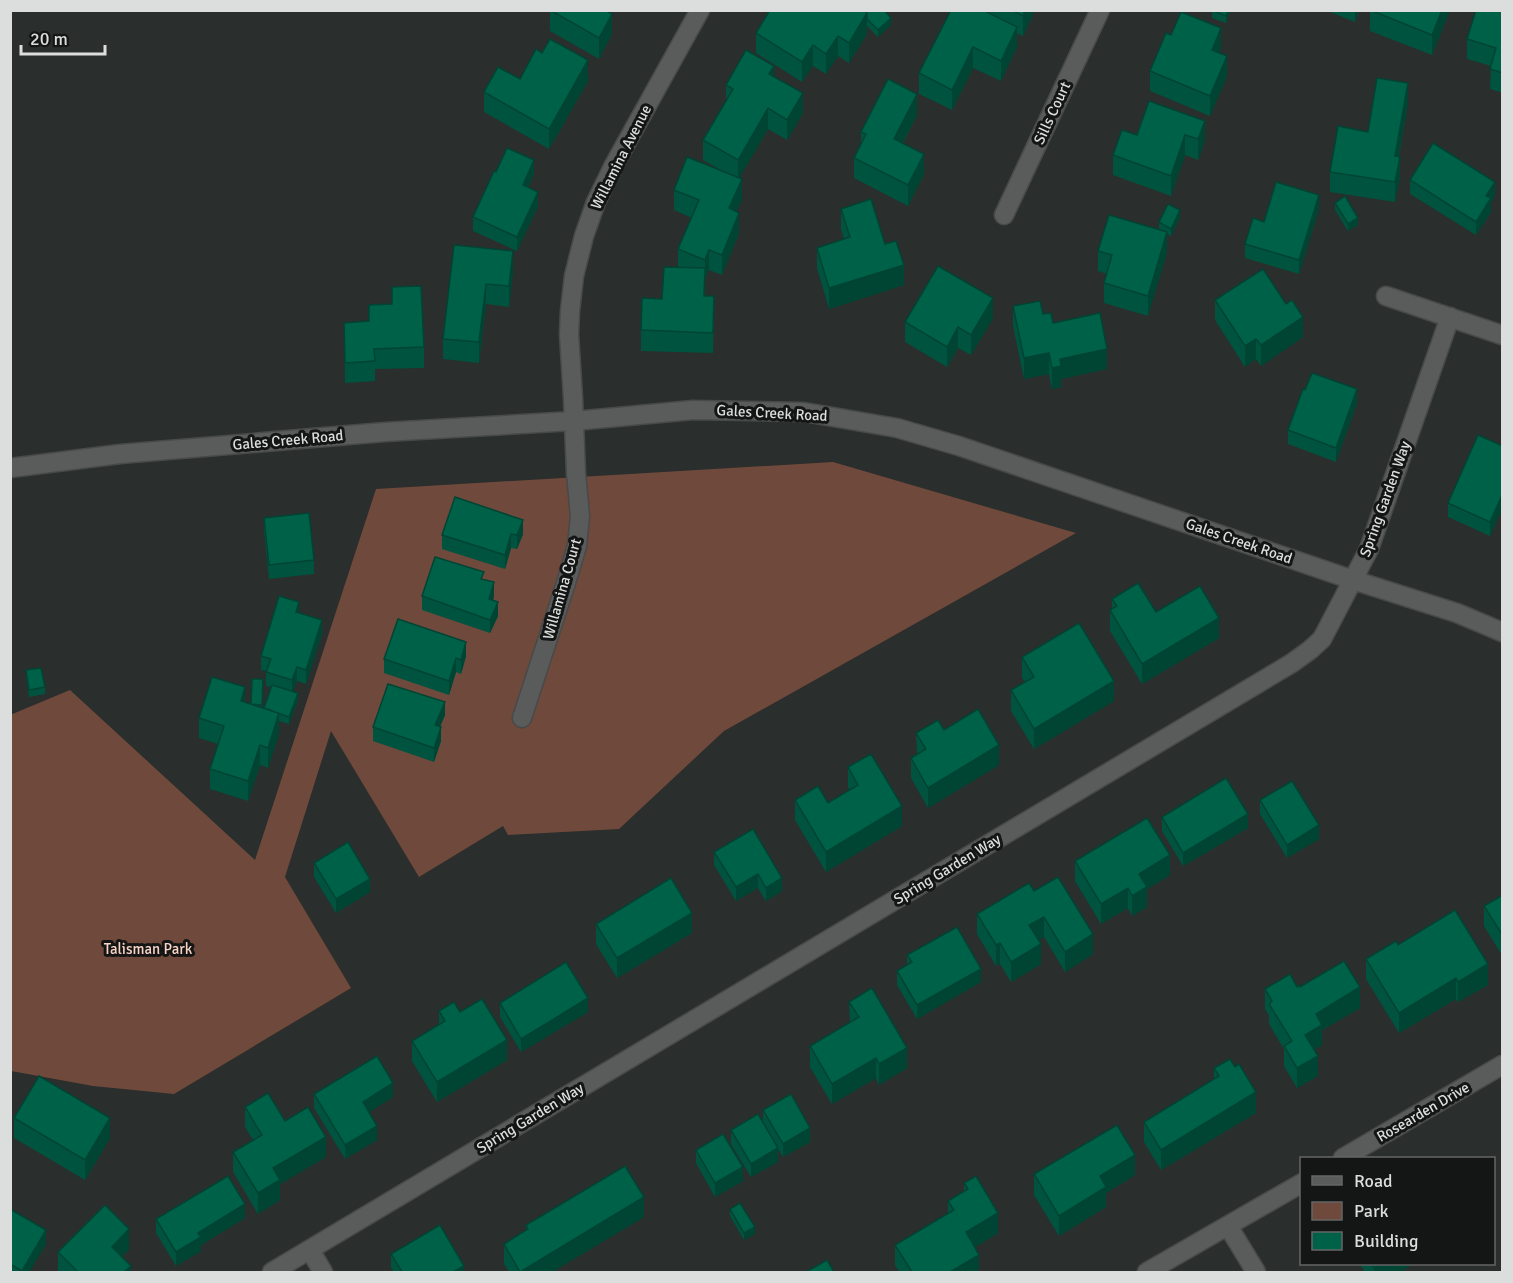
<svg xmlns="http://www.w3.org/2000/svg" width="1513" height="1283" font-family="Signika,sans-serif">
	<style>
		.green { fill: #6f493b }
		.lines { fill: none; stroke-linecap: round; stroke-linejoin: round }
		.minor-casing { stroke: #474a49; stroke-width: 21 }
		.secondary-casing { stroke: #474a49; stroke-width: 21 }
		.minor { stroke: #595c5b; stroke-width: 18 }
		.secondary { stroke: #595c5b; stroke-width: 18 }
		.wall { fill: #00533f }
		.shaded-wall { fill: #043 }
		.building { fill: #006149; stroke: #043; stroke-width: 1.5 }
		.labels { text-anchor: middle; stroke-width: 6; stroke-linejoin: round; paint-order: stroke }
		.street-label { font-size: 15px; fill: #dcdedd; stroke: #141615 }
		.park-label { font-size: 15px; fill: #f9d3c5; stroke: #141615 }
	</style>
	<rect width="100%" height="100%" fill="#2a2e2c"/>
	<!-- green -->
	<polygon class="green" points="833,462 1076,533 724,731 619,829 508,835 503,826 419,877 331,731 285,877 351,988 174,1094 93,1086 11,1071 10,715 70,690 255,860 376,489"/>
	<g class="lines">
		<!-- minor casing -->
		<g class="minor-casing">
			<g id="minor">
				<polyline points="1004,215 1100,10"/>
				<polyline points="1386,296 1502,335"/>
				<polyline points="522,718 566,583 577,546 580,516 576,473 573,398 569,334 570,311 574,276 584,236 596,202 614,165 700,10"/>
				<polyline points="1343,1158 1502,1065"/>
				<polyline points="1228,1226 1256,1272"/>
				<polyline points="310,1250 323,1272"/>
				<polyline points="272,1272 1292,663 1310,650 1322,639 1369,549 1450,317"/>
				<polyline points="1147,1272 1302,1183"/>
			</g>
		</g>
		<!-- secondary casing -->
		<g class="secondary-casing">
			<polyline id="secondary" points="10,468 120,454 385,432 574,421 693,410 804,412 897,428 959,446 1353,580 1457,613 1502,632"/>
		</g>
		<!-- minor -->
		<use href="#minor" class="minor"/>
		<!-- secondary -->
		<use href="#secondary" class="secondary"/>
	</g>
	<!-- wall -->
	<g class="wall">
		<polygon points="550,10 608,12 612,34 599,59 550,31"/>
		<polygon points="884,10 891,25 878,37 867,26 867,34 849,63 838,56 826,74 813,66 802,82 756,53 756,33"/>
		<polygon points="951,10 1035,10 1023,36 1017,33 1017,47 1001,81 973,68 952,110 919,94 919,73"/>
		<polygon points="1212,10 1230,10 1226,23 1212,18"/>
		<polygon points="1325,10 1359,10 1355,22"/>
		<polygon points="1370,10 1450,10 1432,55 1370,31"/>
		<polygon points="1503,10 1503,93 1490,89 1491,66 1467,59 1467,39"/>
		<polygon points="1171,35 1221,48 1219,53 1227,76 1210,116 1150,91 1150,71"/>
		<polygon points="774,76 803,113 787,140 768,129 739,178 742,199 736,212 739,233 722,275 709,270 705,280 705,296 714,316 713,353 641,351 641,330 662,299 678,268 678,249 692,218 674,210 674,190 723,171 703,160 703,140 726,101 726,85"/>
		<polygon points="520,79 588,81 549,149 484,112 484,92"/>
		<polygon points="1408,103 1399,156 1400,177 1395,202 1330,192 1330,172 1368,132"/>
		<polygon points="917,115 903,143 924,174 908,206 854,178 854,158 861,143 861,132"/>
		<polygon points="1205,121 1205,141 1198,160 1185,155 1171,196 1113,175 1113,155 1137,135"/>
		<polygon points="496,172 534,174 528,187 538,206 517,251 473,231 473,217"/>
		<polygon points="1410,180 1495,196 1491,202 1491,212 1476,235 1410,194"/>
		<polygon points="1335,203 1358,225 1348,231 1335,210"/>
		<polygon points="841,209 885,244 904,285 829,309 817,268 817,248 844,239 841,229"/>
		<polygon points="1319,209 1299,274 1245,258 1245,244 1264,222"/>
		<polygon points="1180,217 1171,236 1167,234 1167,252 1148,316 1104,303 1104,283 1107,274 1098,271 1098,251 1159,229 1159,222"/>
		<polygon points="454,245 513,272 509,307 486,304 479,363 443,359 443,339"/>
		<polygon points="1215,300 1286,304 1303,337 1261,366 1256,359 1245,367 1215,320"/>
		<polygon points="369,305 424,347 424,368 375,369 375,381 345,383 344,323 369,321"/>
		<polygon points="1013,306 1043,314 1107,369 1061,379 1061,387 1052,389 1049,374 1024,379 1013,326"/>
		<polygon points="993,318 971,355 958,348 947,367 905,342 905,322"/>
		<polygon points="1357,403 1336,462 1288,444 1288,430"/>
		<polygon points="1503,446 1503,507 1490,536 1448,517 1448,503"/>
		<polygon points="264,518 314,560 314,574 269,579 264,531"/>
		<polygon points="523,534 517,549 511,548 505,569 442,549 442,535"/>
		<polygon points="484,580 494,596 493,601 498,616 490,633 422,610 422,596"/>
		<polygon points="1112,599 1156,612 1219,638 1142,684 1110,631 1110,610 1112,609"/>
		<polygon points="299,613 322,634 306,684 297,681 293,691 298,700 289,724 279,721 279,734 268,768 260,765 248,801 210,789 210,769 218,744 199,738 199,718 245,702 251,704 263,679 262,708 264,708 271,687 266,686 266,671 261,670 261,656"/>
		<polygon points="466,656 461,674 456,672 449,695 384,673 384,659"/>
		<polygon points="1022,657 1114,701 1034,749 1011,711 1011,690 1025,682 1022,678"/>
		<polygon points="26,670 45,687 45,694 29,697 26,677"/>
		<polygon points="445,715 440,726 441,741 434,762 373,741 373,727"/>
		<polygon points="944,730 999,765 928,808 911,778 911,758 917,754 916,733"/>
		<polygon points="848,767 902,826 826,872 795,820 795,800 828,803 850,790 848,787"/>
		<polygon points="1260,800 1319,839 1287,858 1260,814"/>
		<polygon points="1162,817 1248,828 1183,866 1162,831"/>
		<polygon points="753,829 782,891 766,901 758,888 736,901 714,865 714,852"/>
		<polygon points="1075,861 1170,875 1147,889 1147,907 1132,916 1128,908 1101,924 1075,881"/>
		<polygon points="314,863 370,892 336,913 314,877"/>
		<polygon points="1034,891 1093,954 1065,972 1044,937 1038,940 1041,964 1011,982 1000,964 996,966 977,934 977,914"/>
		<polygon points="1503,895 1503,957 1484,926 1484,906"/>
		<polygon points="596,924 692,933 617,978 596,944"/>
		<polygon points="1398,945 1488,985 1458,1002 1456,999 1399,1033 1366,979 1366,959"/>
		<polygon points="907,955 981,982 917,1019 897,985 897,971 907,965"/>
		<polygon points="1297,987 1360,1008 1322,1030 1322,1045 1314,1050 1318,1076 1297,1088 1284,1066 1284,1049 1269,1024 1269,1016 1265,1009 1265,989"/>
		<polygon points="849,1002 907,1068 879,1085 876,1078 832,1104 810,1067 810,1046 850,1023"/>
		<polygon points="500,1003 588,1012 521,1052 500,1017"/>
		<polygon points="439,1011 460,1012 507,1060 437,1102 412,1061 412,1041 439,1025"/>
		<polygon points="1235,1067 1256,1113 1161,1170 1144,1142 1144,1122 1214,1079 1214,1068"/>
		<polygon points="314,1094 393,1097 369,1112 377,1140 345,1159 314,1108"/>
		<polygon points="245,1107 285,1121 326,1157 280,1184 280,1200 258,1214 233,1172 233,1152 253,1140 245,1127"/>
		<polygon points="763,1110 810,1142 783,1157 778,1149 778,1162 751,1177 731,1144 731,1130 763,1123"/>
		<polygon points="14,1118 110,1138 85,1180 14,1138"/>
		<polygon points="696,1150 743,1181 715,1197 696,1163"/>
		<polygon points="1034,1174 1135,1175 1106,1193 1106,1207 1059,1236 1034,1195"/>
		<polygon points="964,1183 998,1233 975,1247 979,1272 900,1272 895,1266 895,1245 948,1213 948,1201 964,1191"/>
		<polygon points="10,1209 46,1244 29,1272 10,1272"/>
		<polygon points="730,1209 755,1234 744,1240 730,1216"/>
		<polygon points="644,1217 552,1272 509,1272 504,1264 504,1244 526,1230 526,1225"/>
		<polygon points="245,1218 201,1245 201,1251 176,1266 156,1233 156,1219"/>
		<polygon points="129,1249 122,1257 131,1272 58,1272 58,1252"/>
		<polygon points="391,1254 464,1272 394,1272 391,1268"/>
		<polygon points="1361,1263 1415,1263 1400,1272 1365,1272 1361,1266"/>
	</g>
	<!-- shaded-wall -->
	<g class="shaded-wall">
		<polygon points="1025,10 1035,10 1023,36 1023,16"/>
		<polygon points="1228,10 1230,10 1226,23 1226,16"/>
		<polygon points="1355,10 1359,10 1355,22"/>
		<polygon points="1442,10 1450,10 1432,55 1432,35"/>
		<polygon points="867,13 867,34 849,63 849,43"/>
		<polygon points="612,14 612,34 599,59 599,38"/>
		<polygon points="891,18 891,25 878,37 878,30"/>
		<polygon points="1017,27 1017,47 1001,81 1001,61"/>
		<polygon points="1221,28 1221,48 1212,70 1212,50"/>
		<polygon points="838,36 838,56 826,74 826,54"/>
		<polygon points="813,45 813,66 802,82 802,62"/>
		<polygon points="973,47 973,68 952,110 952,90"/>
		<polygon points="1227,56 1227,76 1210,116 1210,96"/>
		<polygon points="588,60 588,81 549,149 549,129"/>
		<polygon points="774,66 774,86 769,74"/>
		<polygon points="1408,83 1408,103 1395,176 1395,156"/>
		<polygon points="803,93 803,113 787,140 787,120"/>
		<polygon points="917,94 917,115 894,159 894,139"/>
		<polygon points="768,108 768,129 738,180 738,160"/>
		<polygon points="1205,121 1205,141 1198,160 1198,139"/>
		<polygon points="1185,135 1185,155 1171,196 1171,176"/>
		<polygon points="924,154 924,174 908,206 908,185"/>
		<polygon points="1400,157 1400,177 1395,202 1395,182"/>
		<polygon points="534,160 534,174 523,199 523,185"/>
		<polygon points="742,179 742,199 729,229 729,208"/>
		<polygon points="1495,182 1495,196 1491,202 1491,212 1476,235 1476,222 1486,196"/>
		<polygon points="538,192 538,206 517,251 517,237"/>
		<polygon points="1319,195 1319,209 1299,274 1299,260"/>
		<polygon points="1180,210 1180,217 1171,236 1171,229"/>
		<polygon points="739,213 739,233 722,275 722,255"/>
		<polygon points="1358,218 1358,225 1348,231 1348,224"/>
		<polygon points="1167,232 1167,252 1148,316 1148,296"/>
		<polygon points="709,250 709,270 705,280 705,260"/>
		<polygon points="513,251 513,272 509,307 509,286"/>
		<polygon points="904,265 904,285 829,309 829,288"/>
		<polygon points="486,284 486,304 479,363 479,342"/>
		<polygon points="993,298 993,318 971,355 971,335"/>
		<polygon points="1303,317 1303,337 1261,366 1261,345"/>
		<polygon points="958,327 958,348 947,367 947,347"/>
		<polygon points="1256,339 1256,359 1245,367 1245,346"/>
		<polygon points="1107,349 1107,369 1061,379 1061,387 1052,389 1052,368 1060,359"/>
		<polygon points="1049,353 1049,374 1024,379 1024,358"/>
		<polygon points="1357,389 1357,403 1336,462 1336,448"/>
		<polygon points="1503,493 1503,507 1490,536 1490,522"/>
		<polygon points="523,520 523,534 517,549 517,535"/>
		<polygon points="511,534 511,548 505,569 505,555"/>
		<polygon points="494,582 494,596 489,613 489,599"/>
		<polygon points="299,602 299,616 296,612"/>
		<polygon points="498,602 498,616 490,633 490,620"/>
		<polygon points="1219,618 1219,638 1142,684 1142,664"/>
		<polygon points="322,620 322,634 306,684 306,670"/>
		<polygon points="466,642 466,656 461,674 461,660"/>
		<polygon points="456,658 456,672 449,695 449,681"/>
		<polygon points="297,667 297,681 292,694 292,680"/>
		<polygon points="1114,681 1114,701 1034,749 1034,729"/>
		<polygon points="245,687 245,708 241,701"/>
		<polygon points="298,693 298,700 289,724 289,717"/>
		<polygon points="445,702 445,715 435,739 435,725"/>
		<polygon points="279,713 279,734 268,768 268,748"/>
		<polygon points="441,727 441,741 434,762 434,748"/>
		<polygon points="260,745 260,765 248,801 248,781"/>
		<polygon points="999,745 999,765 928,808 928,788"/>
		<polygon points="902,806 902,826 826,872 826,852"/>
		<polygon points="1248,814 1248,828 1183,866 1183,853"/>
		<polygon points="1319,825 1319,839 1287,858 1287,845"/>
		<polygon points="1170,855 1170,875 1147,889 1147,907 1132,916 1132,896 1139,874"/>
		<polygon points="758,874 758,888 736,901 736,887"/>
		<polygon points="782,878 782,891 766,901 766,888"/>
		<polygon points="370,879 370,892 336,913 336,899"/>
		<polygon points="1128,888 1128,908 1101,924 1101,904"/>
		<polygon points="692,913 692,933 617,978 617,958"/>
		<polygon points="1044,917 1044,937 1029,946 1029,925"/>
		<polygon points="1093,934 1093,954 1065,972 1065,952"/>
		<polygon points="1000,943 1000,964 996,966 996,945"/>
		<polygon points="1041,944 1041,964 1011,982 1011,962"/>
		<polygon points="1488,964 1488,985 1458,1002 1458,982"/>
		<polygon points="981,969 981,982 917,1019 917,1005"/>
		<polygon points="1456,978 1456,999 1399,1033 1399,1013"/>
		<polygon points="1360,987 1360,1008 1322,1030 1322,1045 1305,1056 1305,1035 1316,1014"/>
		<polygon points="588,998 588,1012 521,1052 521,1039"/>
		<polygon points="507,1040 507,1060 437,1102 437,1082"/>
		<polygon points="907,1048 907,1068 879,1085 879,1064"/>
		<polygon points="1318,1056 1318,1076 1297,1088 1297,1068"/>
		<polygon points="876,1058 876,1078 832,1104 832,1084"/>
		<polygon points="393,1083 393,1097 363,1116 363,1102"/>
		<polygon points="1256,1092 1256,1113 1161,1170 1161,1150"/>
		<polygon points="110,1118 110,1138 85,1180 85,1160"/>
		<polygon points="377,1126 377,1140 345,1159 345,1145"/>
		<polygon points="810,1128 810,1142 783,1157 783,1144"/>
		<polygon points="326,1137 326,1157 280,1184 280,1200 258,1214 258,1193 273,1168"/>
		<polygon points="778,1148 778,1162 751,1177 751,1164"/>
		<polygon points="1135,1155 1135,1175 1106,1193 1106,1207 1059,1236 1059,1216 1100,1176"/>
		<polygon points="743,1167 743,1181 715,1197 715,1183"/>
		<polygon points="644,1197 644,1217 552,1272 520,1272"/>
		<polygon points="245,1204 245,1218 201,1245 201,1251 176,1266 176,1252 198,1233"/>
		<polygon points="998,1213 998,1233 966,1253 966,1232"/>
		<polygon points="755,1227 755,1234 744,1240 744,1233"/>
		<polygon points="129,1229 129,1249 112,1267 112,1247"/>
		<polygon points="46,1230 46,1244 29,1272 22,1272 22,1271"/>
		<polygon points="979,1255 979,1272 950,1272"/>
		<polygon points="1382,1263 1415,1263 1400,1272 1374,1272 1374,1268"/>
		<polygon points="131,1266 131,1272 124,1272"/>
		<polygon points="464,1266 464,1272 453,1272"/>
	</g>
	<!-- building -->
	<g class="building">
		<polygon points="550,10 605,10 612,14 599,38"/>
		<polygon points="770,10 863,10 867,13 849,43 838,36 826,54 813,45 802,62 756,33"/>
		<polygon points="863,10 884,10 891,18 878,30 867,19 867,13"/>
		<polygon points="951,10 983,10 1017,27 1001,61 973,47 952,90 919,73"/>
		<polygon points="1012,10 1025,10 1023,16"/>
		<polygon points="1212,10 1228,10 1226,16"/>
		<polygon points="1370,10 1442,10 1432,35"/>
		<polygon points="1476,10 1503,10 1503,73 1490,69 1496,48 1467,39"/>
		<polygon points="1181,12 1221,28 1212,50 1227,56 1210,96 1150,71 1166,33 1171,35"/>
		<polygon points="550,39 588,60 549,129 484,92 498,67 520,79 536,49 542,53"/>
		<polygon points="746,50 774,66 769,74 803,93 787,120 768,108 738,160 703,140 733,89 726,85"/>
		<polygon points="1377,78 1408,83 1395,156 1400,157 1395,182 1330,172 1338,126 1368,132"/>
		<polygon points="888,79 917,94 894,139 924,154 908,185 854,158 866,134 861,132"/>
		<polygon points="1149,101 1205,121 1198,139 1185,135 1171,176 1113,155 1122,130 1137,135"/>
		<polygon points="1433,143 1495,182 1486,196 1491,198 1476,222 1410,180"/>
		<polygon points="507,148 534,160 523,185 538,192 517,237 473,217 494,171 496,172"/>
		<polygon points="687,157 742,179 729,208 739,213 722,255 709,250 705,260 678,249 699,200 674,190"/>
		<polygon points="1276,182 1319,195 1299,260 1245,244 1253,218 1264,222"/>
		<polygon points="1345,196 1358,218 1348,224 1335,203"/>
		<polygon points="871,199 885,244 896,241 904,265 829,288 817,248 850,237 841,209"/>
		<polygon points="1168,204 1180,210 1171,229 1159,222"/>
		<polygon points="1109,215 1167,232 1148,296 1104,283 1112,255 1098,251"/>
		<polygon points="454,245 513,251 509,286 486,284 479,342 443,339"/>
		<polygon points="938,266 993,298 971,335 958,327 947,347 905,322"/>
		<polygon points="664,267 705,268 704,296 714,296 713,333 641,330 642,298 662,299"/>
		<polygon points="1263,269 1286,304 1292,300 1303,317 1261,345 1256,339 1245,346 1215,300"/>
		<polygon points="421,286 424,347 374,349 375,361 345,363 344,323 369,321 369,305 392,304 392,287"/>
		<polygon points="1040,301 1043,314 1051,313 1053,323 1100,313 1107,349 1060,359 1061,366 1052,368 1049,353 1024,358 1013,306"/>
		<polygon points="1312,373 1357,389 1336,448 1288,430 1303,389 1305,390"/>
		<polygon points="1478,435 1503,446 1503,493 1490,522 1448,503"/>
		<polygon points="455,497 523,520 517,535 511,534 505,555 442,535"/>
		<polygon points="309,513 314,560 269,565 264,518"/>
		<polygon points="435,557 484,572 481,579 494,582 489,599 498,602 490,620 422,596"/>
		<polygon points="1138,583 1156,612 1200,586 1219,618 1142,664 1110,610 1117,606 1112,599"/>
		<polygon points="279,596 299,602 296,612 322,620 306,670 297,667 292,680 266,672 271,659 261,656"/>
		<polygon points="398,619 466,642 461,660 456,658 449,681 384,659"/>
		<polygon points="1079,623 1114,681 1034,729 1011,690 1034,677 1022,657"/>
		<polygon points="41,668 45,687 29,690 26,670"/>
		<polygon points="212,677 245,687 241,701 279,713 268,748 260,745 248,781 210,769 224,726 199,718"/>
		<polygon points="252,679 263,679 262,705 251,704"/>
		<polygon points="388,684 445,702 435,725 441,727 434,748 373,727"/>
		<polygon points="272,685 298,693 289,717 264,708"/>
		<polygon points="978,709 999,745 928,788 911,758 926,749 916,733 938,720 944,730"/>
		<polygon points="871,754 902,806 826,852 795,800 818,786 828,803 858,785 848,767"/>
		<polygon points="1226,778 1248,814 1183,853 1162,817"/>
		<polygon points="1292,781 1319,825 1287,845 1260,800"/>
		<polygon points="1147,818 1170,855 1139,874 1147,887 1132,896 1128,888 1101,904 1075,861"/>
		<polygon points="753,829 782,878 766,888 758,874 736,887 714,852"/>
		<polygon points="348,842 370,879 336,899 314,863"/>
		<polygon points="1058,877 1093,934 1065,952 1044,917 1029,925 1041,944 1011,962 1000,943 996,945 977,914 1029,883 1034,891"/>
		<polygon points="671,878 692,913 617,958 596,924"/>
		<polygon points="1503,895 1503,936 1484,906"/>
		<polygon points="1455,910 1488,964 1458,982 1456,978 1399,1013 1366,959 1396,941 1398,945"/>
		<polygon points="957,927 981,969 917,1005 897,971 912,962 907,955"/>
		<polygon points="1344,961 1360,987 1316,1014 1322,1025 1305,1035 1318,1056 1297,1068 1284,1046 1292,1041 1269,1004 1272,1001 1265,989 1290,974 1297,987 1299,985 1300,987"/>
		<polygon points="566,962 588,998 521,1039 500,1003"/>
		<polygon points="872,988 907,1048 879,1064 876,1058 832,1084 810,1046 859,1017 849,1002"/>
		<polygon points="482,999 507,1040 437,1082 412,1041 445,1021 439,1011 454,1002 460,1012"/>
		<polygon points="377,1056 393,1083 363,1102 377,1126 345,1145 314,1094"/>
		<polygon points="1230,1059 1235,1067 1239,1064 1256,1092 1161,1150 1144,1122 1219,1076 1214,1068"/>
		<polygon points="39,1076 110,1118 85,1160 14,1118"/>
		<polygon points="268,1093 285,1121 308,1107 326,1137 273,1168 280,1180 258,1193 233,1152 262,1135 245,1107"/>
		<polygon points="791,1094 810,1128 783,1144 763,1110"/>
		<polygon points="758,1114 778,1148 751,1164 731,1130"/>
		<polygon points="1117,1125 1135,1155 1100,1176 1106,1187 1059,1216 1034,1174"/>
		<polygon points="723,1134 743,1167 715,1183 696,1150"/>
		<polygon points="625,1166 644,1197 520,1272 504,1244 528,1229 526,1225"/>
		<polygon points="228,1176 245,1204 198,1233 201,1237 176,1252 156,1219"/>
		<polygon points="976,1176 998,1213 966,1232 979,1255 950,1272 912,1272 895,1245 954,1210 948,1201 968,1189 964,1183"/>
		<polygon points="740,1203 755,1227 744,1233 730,1209"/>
		<polygon points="105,1205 129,1229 112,1247 131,1266 124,1272 78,1272 58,1252"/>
		<polygon points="10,1209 46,1230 22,1271 10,1264"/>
		<polygon points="440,1225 464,1266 453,1272 402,1272 391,1254"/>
		<polygon points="827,1260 834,1272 806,1272"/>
		<polygon points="1371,1263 1382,1263 1374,1268"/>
	</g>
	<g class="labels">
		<!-- street labels -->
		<g class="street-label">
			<text transform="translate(1052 113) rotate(-65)" y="5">Sills Court</text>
			<text transform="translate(621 157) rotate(-63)" y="5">Willamina Avenue</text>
			<text transform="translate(772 413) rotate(3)" y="5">Gales Creek Road</text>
			<text transform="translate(288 440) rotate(-5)" y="5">Gales Creek Road</text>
			<text transform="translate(1385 499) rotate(-70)" y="5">Spring Garden Way</text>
			<text transform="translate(1239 541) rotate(19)" y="5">Gales Creek Road</text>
			<text transform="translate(562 589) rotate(-74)" y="5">Willamina Court</text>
			<text transform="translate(947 869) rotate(-31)" y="5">Spring Garden Way</text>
			<text transform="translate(1423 1112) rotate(-30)" y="5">Rosearden Drive</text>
			<text transform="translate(530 1118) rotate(-31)" y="5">Spring Garden Way</text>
		</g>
		<!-- park labels -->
		<g class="park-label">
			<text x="148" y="954">Talisman Park</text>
		</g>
	</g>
	<!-- border -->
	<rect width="1513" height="1283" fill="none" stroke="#dcdedd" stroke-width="24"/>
	<!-- legend -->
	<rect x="1300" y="1157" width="195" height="108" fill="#141615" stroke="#646665" stroke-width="1.5"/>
	<rect x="1312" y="1176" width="30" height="9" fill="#595c5b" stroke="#646665" stroke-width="1.5"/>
	<text x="1354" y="1187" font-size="18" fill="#dcdedd">Road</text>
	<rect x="1312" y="1202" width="30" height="18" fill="#6f493b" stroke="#646665" stroke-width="1.5"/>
	<text x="1354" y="1217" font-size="18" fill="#dcdedd">Park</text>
	<rect x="1312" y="1232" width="30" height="18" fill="#006149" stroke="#646665" stroke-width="1.5"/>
	<text x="1354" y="1247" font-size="18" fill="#dcdedd">Building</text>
	<!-- scale -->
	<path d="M21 45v9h84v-9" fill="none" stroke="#dcdedd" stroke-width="3"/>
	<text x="30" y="45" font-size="18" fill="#dcdedd" stroke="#141615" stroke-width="4.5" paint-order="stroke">20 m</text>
</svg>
